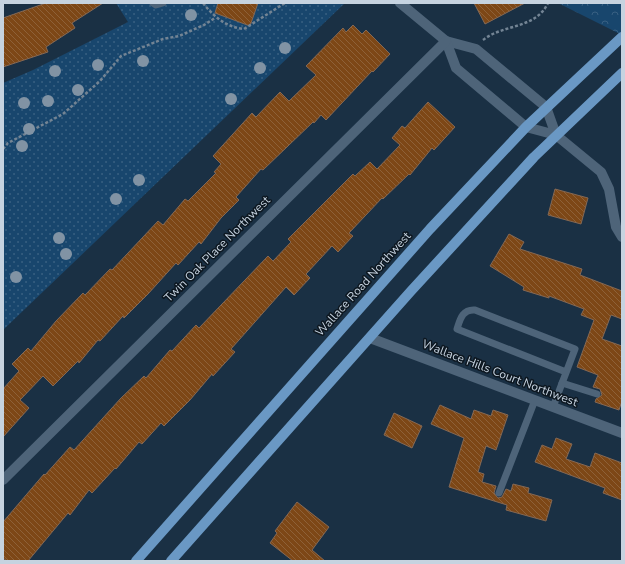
<svg xmlns="http://www.w3.org/2000/svg" width="625" height="564" font-family="'Nunito Sans',sans-serif">
	<style>
		.green { fill: url(#green-dots) }
		.forest { fill: url(#forest-crowns) }
		.building { fill: url(#building-back-hatch); stroke: #846854 }
		.lines { fill: none; stroke-linecap: round; stroke-linejoin: round }
		.path { stroke: #738494; stroke-width: 2.5; stroke-dasharray: 3 2; stroke-linecap: butt }
		.service { stroke: #4e6479; stroke-width: 7 }
		.minor { stroke: #4e6479; stroke-width: 10 }
		.primary { stroke: #6a98c4; stroke-width: 10 }
		.tree { fill: #8193a4 }
		.labels { text-anchor: middle; stroke-width: 3; stroke-linejoin: round; paint-order: stroke }
		.street-label { font-size: 12px; fill: #c6d3e0; stroke: #0d1720 }
	</style>
	<defs>
		<pattern id="green-dots" width="8" height="8" patternUnits="userSpaceOnUse"><rect width="8" height="8" fill="#18466d"/><path d="M2 2h.1M6 6h.1" fill="none" stroke="#386082" stroke-width="1.8" stroke-linecap="round"/></pattern>
		<pattern id="forest-crowns" width="20" height="18" patternUnits="userSpaceOnUse"><rect width="20" height="18" fill="#18466d"/><path d="M2 6a3 3 0 1 1 6 0M12 15a3 3 0 1 1 6 0" fill="none" stroke="#386082"/></pattern>
		<pattern id="building-back-hatch" width="6" height="6" patternUnits="userSpaceOnUse"><rect width="6" height="6" fill="#7d4716"/><path d="M-1 5l2 2M0 0l6 6M5-1l2 2" fill="none" stroke="#8e6138"/></pattern>
	</defs>
	<rect width="100%" height="100%" fill="#1a3044"/>
	<!-- green -->
	<polygon class="green" points="116,3 345,3 3,330 3,83 33,70 128,22"/>
	<!-- forest -->
	<polygon class="forest" points="558,3 622,3 622,35"/>
	<!-- building -->
	<g class="building">
		<polygon points="46,3 103,3 72,23 75,28 46,47 48,52 3,67 3,18"/>
		<polygon points="218,3 258,3 250,26 215,13"/>
		<polygon points="474,3 525,3 485,24"/>
		<polygon points="353,25 362,34 366,30 390,54 373,72 372,71 326,120 321,115 314,123 313,122 263,170 261,169 236,197 239,200 221,218 201,244 199,242 178,265 176,263 148,294 124,318 123,316 100,341 98,340 79,363 78,361 53,386 43,376 20,400 29,408 3,437 3,389 19,371 12,364 28,348 31,351 56,321 83,293 85,295 110,269 112,270 158,221 163,225 185,199 188,201 216,173 214,172 221,164 213,156 252,113 256,117 280,92 289,101 316,75 306,66 343,28 346,32"/>
		<polygon points="428,102 455,127 434,150 432,148 410,175 409,174 383,199 382,198 349,233 353,236 338,252 332,246 306,274 310,278 294,295 286,287 231,349 235,352 213,376 212,374 190,400 164,426 161,423 142,444 139,442 116,469 115,468 92,493 89,490 70,515 68,513 28,561 7,561 3,558 3,522 44,474 45,475 70,447 74,450 121,398 144,376 146,378 170,350 172,351 196,325 199,328 268,256 273,261 291,242 288,239 353,174 355,176 370,162 377,169 400,145 392,138 402,126 405,128"/>
		<polygon points="555,189 588,198 581,224 548,215"/>
		<polygon points="509,234 524,242 520,249 582,269 580,275 622,291 622,319 611,315 602,339 622,346 622,401 619,410 595,402 596,399 602,395 600,389 593,387 598,375 577,367 594,320 581,315 584,309 549,296 549,298 523,290 524,287 490,266"/>
		<polygon points="440,405 471,419 474,410 491,416 493,410 508,415 496,450 486,446 478,472 484,474 482,482 496,486 494,493 498,498 502,497 506,489 511,491 513,484 529,488 528,493 552,500 546,521 506,510 507,505 449,487 464,438 431,424"/>
		<polygon points="394,413 422,426 412,448 384,435"/>
		<polygon points="556,438 572,444 566,459 590,467 595,453 622,463 622,500 603,493 605,488 535,462 542,445 552,449"/>
		<polygon points="297,502 329,527 312,550 325,561 293,561 270,543 277,533 275,531"/>
	</g>
	<g class="lines">
		<!-- path -->
		<g class="path">
			<path d="M203,3C214,17 226,27 244,29L285,3"/>
			<path d="M483,40C503,24 536,29 548,3"/>
			<polyline points="3,149 8,143 63,114 100,81 121,56 163,39 179,36 204,25 215,18"/>
		</g>
		<!-- service -->
		<g class="service">
			<polyline points="153,3 156,5 163,3"/>
			<polyline points="562,383 597,394"/>
			<path d="M553,407L575,349L475,310C462,309 460,320 457,329L566,372"/>
			<polyline points="499,493 535,400"/>
		</g>
		<!-- minor -->
		<g class="minor">
			<polyline points="400,3 446,41 476,49 546,107 556,135"/>
			<polyline points="446,41 456,68 526,127 556,135 601,172 609,189 616,227 622,237"/>
			<polyline points="370,338 622,433"/>
			<polyline points="3,480 446,41"/>
		</g>
		<!-- primary -->
		<g class="primary">
			<polyline points="136,561 430,229 526,127 622,37"/>
			<polyline points="171,561 411,291 534,157 622,73"/>
		</g>
	</g>
	<!-- trees -->
	<g class="tree">
		<circle cx="191" cy="15" r="6"/>
		<circle cx="285" cy="48" r="6"/>
		<circle cx="143" cy="61" r="6"/>
		<circle cx="98" cy="65" r="6"/>
		<circle cx="260" cy="68" r="6"/>
		<circle cx="55" cy="71" r="6"/>
		<circle cx="78" cy="90" r="6"/>
		<circle cx="231" cy="99" r="6"/>
		<circle cx="48" cy="101" r="6"/>
		<circle cx="24" cy="103" r="6"/>
		<circle cx="29" cy="129" r="6"/>
		<circle cx="22" cy="146" r="6"/>
		<circle cx="139" cy="180" r="6"/>
		<circle cx="116" cy="199" r="6"/>
		<circle cx="59" cy="238" r="6"/>
		<circle cx="66" cy="254" r="6"/>
		<circle cx="16" cy="277" r="6"/>
	</g>
	<g class="labels">
		<!-- street labels -->
		<g class="street-label">
			<text transform="translate(217 249) rotate(-45)" y="4">Twin Oak Place Northwest</text>
			<text transform="translate(363 284) rotate(-48)" y="4">Wallace Road Northwest</text>
			<text transform="translate(500 373) rotate(21)" y="4">Wallace Hills Court Northwest</text>
		</g>
	</g>
	<!-- border -->
	<rect width="625" height="564" fill="none" stroke="#c6d3e0" stroke-width="8"/>
</svg>
